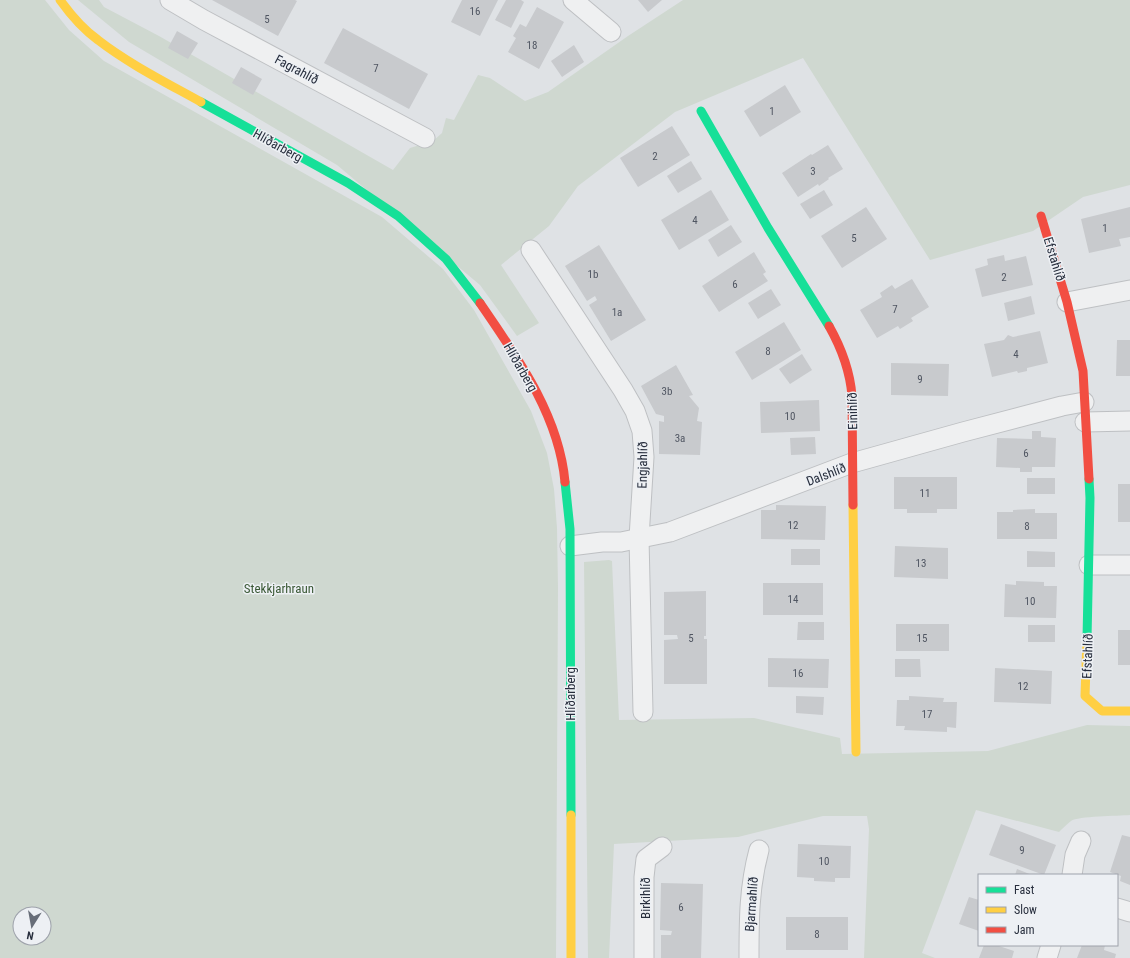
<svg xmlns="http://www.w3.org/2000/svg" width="1130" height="958" font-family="'Roboto Condensed',sans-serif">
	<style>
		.green { fill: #cfd8d0; fill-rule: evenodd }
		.building { fill: #c8cacd }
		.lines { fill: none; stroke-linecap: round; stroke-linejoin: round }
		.street-casing { stroke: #bec0c3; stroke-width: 21 }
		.street { stroke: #eff0f1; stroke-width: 19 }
		.fast { stroke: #16e098; stroke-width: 9 }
		.slow { stroke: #ffcf43; stroke-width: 9 }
		.jam { stroke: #f24e42; stroke-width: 9 }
		.labels { text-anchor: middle; stroke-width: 3; stroke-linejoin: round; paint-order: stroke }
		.number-label { font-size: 11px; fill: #505662 }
		.street-label { font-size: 13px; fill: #272e3d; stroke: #edf0f4 }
		.park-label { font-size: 13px; fill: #3a5835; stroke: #edf0f4 }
	</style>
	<rect width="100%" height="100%" fill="#dfe2e5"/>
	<!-- green -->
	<g class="green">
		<path d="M0,0H45L69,30L104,61L382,217L443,269L474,310L531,411L547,453L554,489L557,528L558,588L556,958H0ZM20,914H44V938H20Z"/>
		<polygon points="78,0 99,0 104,7 159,36 393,170 410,148 433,141 442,133 446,118 454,120 478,75 490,78 525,101 548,92 628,36 683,0 1130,0 1130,185 1083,197 1033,231 930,260 803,58 675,112 578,186 549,226 501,265 539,323 517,336 480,285 337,165 129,42"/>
		<path d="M609,560L612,561L619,720L754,718L840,738L842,754L988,751L1087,725L1130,726V815C1118,816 1078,816 1071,821C1067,824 1063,828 1059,832L976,810L922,953L935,958H864L869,829L867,816H823L738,837L614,844L609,958H588L584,562Z"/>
	</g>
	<!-- building -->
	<g class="building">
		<polygon points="212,0 295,0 297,1 278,36"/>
		<polygon points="462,0 498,0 480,36 451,22"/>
		<polygon points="506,0 521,0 524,2 511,28 495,20"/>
		<polygon points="638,0 662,0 648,12"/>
		<polygon points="537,7 564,22 539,69 508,52 516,38 513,36 520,24 526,27"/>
		<polygon points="343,28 428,74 409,109 324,63"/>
		<polygon points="177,31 198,43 188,59 168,48"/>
		<polygon points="574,45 584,62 562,77 551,61"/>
		<polygon points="241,67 262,79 253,95 232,83"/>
		<polygon points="785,85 801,112 760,137 744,111"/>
		<polygon points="672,126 690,155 638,187 620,158"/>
		<polygon points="828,145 843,169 828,178 829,179 819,186 818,184 798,197 782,173 811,154 812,155"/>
		<polygon points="691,161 702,179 678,193 667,176"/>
		<polygon points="711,190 729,220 679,250 661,220"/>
		<polygon points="824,190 833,205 810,219 800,204"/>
		<polygon points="866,207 887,239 842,268 821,236"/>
		<polygon points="1130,207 1130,237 1119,239 1121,246 1089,253 1081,219"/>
		<polygon points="731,225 742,242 718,257 708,240"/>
		<polygon points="599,245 646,320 611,341 589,305 597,300 595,296 587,301 565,266"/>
		<polygon points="754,252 766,272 763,274 768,281 719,312 702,286"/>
		<polygon points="1004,255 1005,261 1026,256 1033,285 982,297 975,269 988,265 987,259"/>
		<polygon points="912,279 929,307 911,318 913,321 900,329 898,326 877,338 860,310 882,297 880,293 892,285 895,289"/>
		<polygon points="771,289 781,305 758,319 748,303"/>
		<polygon points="1031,296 1035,314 1008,321 1004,303"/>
		<polygon points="784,322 801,350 752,380 735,352"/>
		<polygon points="1040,331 1048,363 1027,368 1027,371 1018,373 1017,371 992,377 984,344 1004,340 1008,335 1013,337"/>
		<polygon points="1117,340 1130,340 1130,376 1116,376"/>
		<polygon points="802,354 812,370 790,384 779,369"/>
		<polygon points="891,363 949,364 948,396 891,395"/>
		<polygon points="676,365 693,395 689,396 699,408 697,421 702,422 700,455 659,454 659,421 664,422 664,416 656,414 641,386"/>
		<polygon points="819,400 820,431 761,433 760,402"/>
		<polygon points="1032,431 1041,431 1041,437 1056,438 1055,467 1032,467 1032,472 1020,472 1020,468 996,467 997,438 1032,439"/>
		<polygon points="815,437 816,454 791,455 790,438"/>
		<polygon points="894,477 957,477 957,509 937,509 937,513 907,513 907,509 894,509"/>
		<rect x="1027" y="478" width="28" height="16"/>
		<rect x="1118" y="484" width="12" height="38"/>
		<polygon points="776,505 826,506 825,540 761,539 761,510 776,510"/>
		<polygon points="1035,509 1035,513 1057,513 1057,539 997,539 997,512 1013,512 1013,510"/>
		<polygon points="895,546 948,548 948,579 894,577"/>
		<rect x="791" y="549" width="29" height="16"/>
		<polygon points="1027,551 1055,552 1055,567 1027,567"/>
		<polygon points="1016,581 1044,582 1044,586 1057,586 1056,618 1004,617 1005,584 1016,585"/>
		<rect x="763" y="583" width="60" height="32"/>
		<polygon points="706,591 706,636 704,636 704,639 707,639 707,684 664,684 664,640 678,639 677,635 664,635 664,592"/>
		<polygon points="798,622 824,622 824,640 797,640"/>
		<rect x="896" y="624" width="53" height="27"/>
		<rect x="1028" y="625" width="27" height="17"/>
		<rect x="1118" y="630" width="12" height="35"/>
		<polygon points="768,658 829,659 828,688 768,687"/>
		<polygon points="895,659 920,659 921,677 895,677"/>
		<polygon points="995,668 1052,671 1051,704 994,702"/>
		<polygon points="796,696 824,697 823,715 796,713"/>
		<polygon points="909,696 944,698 943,702 957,702 956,728 947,727 947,732 904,730 905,726 896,726 897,700 909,700"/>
		<polygon points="1001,824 1056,845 1044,875 989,855"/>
		<polygon points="1122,835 1130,837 1130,885 1120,881 1121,876 1110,872"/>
		<polygon points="798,844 851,846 850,878 835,878 835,882 814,881 814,878 797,877"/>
		<polygon points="1017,869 1032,875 1015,875"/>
		<polygon points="661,883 703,884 701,958 661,958 661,935 671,935 672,931 660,930"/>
		<polygon points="969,897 979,900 979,931 959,924"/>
		<rect x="786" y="917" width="62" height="33"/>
		<polygon points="984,945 996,945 1014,951 1012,958 979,958"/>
		<polygon points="1082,945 1105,945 1104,950 1116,954 1115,958 1077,958"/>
	</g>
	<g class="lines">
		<!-- street casing -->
		<g class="street-casing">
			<g id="street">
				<polyline points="170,0 204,20 425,138"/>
				<polyline points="573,0 611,32"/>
				<polyline points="531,250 623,390 635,411 642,431 644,457 639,538 643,712"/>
				<polyline points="1067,302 1130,290"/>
				<polyline points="1085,422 1130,421"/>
				<polyline points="570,546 602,542 621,542 670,532 852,463 963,432 1062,406 1084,402"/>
				<polyline points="1089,565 1130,565"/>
				<polyline points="1072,875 1075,855 1081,841"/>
				<polyline points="1117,908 1130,912"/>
				<polyline points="644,958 644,877 646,859 662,847"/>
				<path d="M749,958C749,920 749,887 759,850"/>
				<polyline points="1047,958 1051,945"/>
			</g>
		</g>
		<!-- street -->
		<use href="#street" class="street"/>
		<!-- fast -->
		<g class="fast">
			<polyline points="201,102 348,183 398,216 446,259 480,303"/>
			<polyline points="701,111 768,228 829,326"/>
			<polyline points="565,482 570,529 571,815"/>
			<polyline points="1087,639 1090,498 1089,479"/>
		</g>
		<!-- slow -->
		<g class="slow">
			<path d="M60,0C70,14 84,30 98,40C129,64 167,83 201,102"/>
			<polyline points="853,505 856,752"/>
			<polyline points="1087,639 1085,696 1102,711 1130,711"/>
			<polyline points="571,815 571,958"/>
		</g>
		<!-- jam -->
		<g class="jam">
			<polyline points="1041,216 1067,302 1083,371 1089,479"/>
			<path d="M480,303C517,357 559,415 565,482"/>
			<path d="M829,326C842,349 850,370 852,396L853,505"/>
		</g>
	</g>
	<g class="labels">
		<!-- number labels -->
		<g class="number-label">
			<text x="475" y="15">16</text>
			<text x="267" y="23">5</text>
			<text x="532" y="49">18</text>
			<text x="376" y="72">7</text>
			<text x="772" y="115">1</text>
			<text x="655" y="160">2</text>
			<text x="813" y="175">3</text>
			<text x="695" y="224">4</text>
			<text x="1105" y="232">1</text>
			<text x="854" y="242">5</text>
			<text x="593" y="278">1b</text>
			<text x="1004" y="281">2</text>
			<text x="735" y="288">6</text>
			<text x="895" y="313">7</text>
			<text x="617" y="316">1a</text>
			<text x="768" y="355">8</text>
			<text x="1016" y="358">4</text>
			<text x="920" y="383">9</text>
			<text x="667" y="395">3b</text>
			<text x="790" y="420">10</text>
			<text x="680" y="442">3a</text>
			<text x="1026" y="457">6</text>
			<text x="925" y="497">11</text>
			<text x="793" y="529">12</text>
			<text x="1027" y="530">8</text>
			<text x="921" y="567">13</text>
			<text x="793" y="603">14</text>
			<text x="1030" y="605">10</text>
			<text x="691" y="642">5</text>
			<text x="922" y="642">15</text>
			<text x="798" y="677">16</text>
			<text x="1023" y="690">12</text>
			<text x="927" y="718">17</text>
			<text x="1022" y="854">9</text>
			<text x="824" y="865">10</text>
			<text x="681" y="911">6</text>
			<text x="817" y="938">8</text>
		</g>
		<!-- street labels -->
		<g class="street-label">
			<text transform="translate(297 69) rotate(28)" y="5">Fagrahlíð</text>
			<text transform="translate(278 145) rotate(29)" y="5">Hlíðarberg</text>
			<text transform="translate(1055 259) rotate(73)" y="5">Efstahlíð</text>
			<text transform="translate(521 367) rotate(60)" y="5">Hlíðarberg</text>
			<text transform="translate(852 411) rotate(-91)" y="5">Einihlíð</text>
			<text transform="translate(642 465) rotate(-89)" y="5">Engjahlíð</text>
			<text transform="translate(826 474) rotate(-21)" y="5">Dalshlíð</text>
			<text transform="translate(1087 656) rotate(-88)" y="5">Efstahlíð</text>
			<text transform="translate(570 694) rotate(-90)" y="5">Hlíðarberg</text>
			<text transform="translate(645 898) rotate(-90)" y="5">Birkihlíð</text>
			<text transform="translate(751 904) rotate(-86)" y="5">Bjarmahlíð</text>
		</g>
		<!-- park labels -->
		<g class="park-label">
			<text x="279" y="593">Stekkjarhraun</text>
		</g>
	</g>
	<!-- legend -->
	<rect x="978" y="874" width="140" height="72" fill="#edf0f4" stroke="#9ea2ab"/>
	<rect x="986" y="887" width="20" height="6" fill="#16e098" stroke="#9ea2ab"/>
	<text x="1014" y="894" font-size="12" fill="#272e3d">Fast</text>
	<rect x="986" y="907" width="20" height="6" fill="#ffcf43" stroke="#9ea2ab"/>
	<text x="1014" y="914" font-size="12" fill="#272e3d">Slow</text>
	<rect x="986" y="927" width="20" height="6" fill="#f24e42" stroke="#9ea2ab"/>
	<text x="1014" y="934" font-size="12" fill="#272e3d">Jam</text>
	<!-- north arrow -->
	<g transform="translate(32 926) rotate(191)"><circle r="19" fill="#edf0f4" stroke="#9ea2ab"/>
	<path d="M0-3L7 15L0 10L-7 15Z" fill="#676d78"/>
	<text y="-6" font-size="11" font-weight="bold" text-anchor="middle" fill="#272e3d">N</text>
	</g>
</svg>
